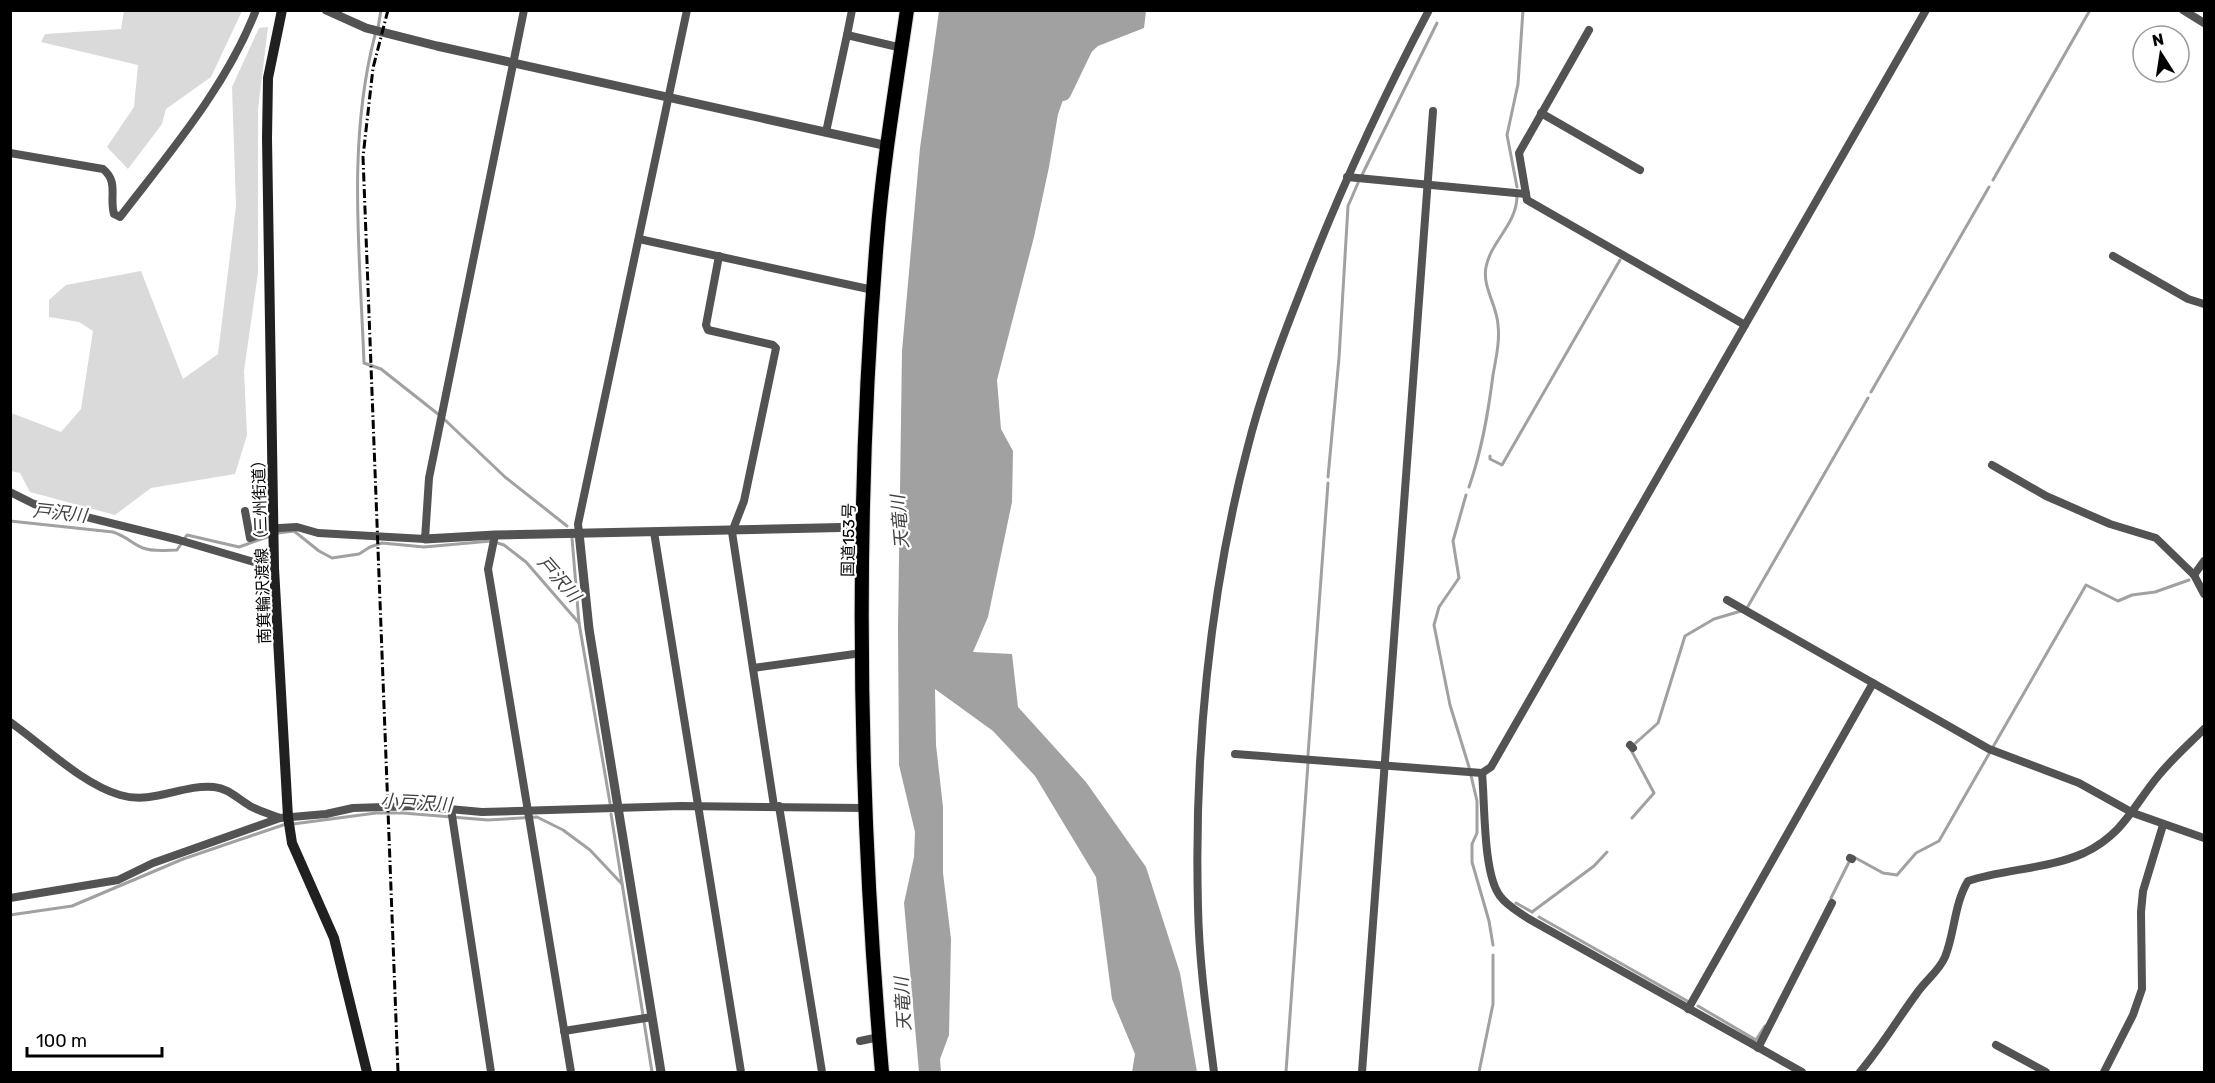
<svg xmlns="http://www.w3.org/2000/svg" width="2215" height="1083" font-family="Rubik,'Noto Sans JP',sans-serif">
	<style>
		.green { fill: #dadada }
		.water { fill: #a1a1a1 }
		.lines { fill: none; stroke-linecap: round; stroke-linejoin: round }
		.stream { stroke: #a1a1a1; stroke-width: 3 }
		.river { stroke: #a1a1a1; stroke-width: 16 }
		.trunk-casing { stroke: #dbdbdb; stroke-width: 16 }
		.minor { stroke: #535353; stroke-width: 8 }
		.tertiary { stroke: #535353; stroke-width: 9 }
		.secondary { stroke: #202020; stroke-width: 10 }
		.trunk { stroke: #000; stroke-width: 14 }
		.rail { stroke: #000; stroke-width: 3; stroke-dasharray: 9 3 1.5 3; stroke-linecap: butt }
		.labels { text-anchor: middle; stroke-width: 4.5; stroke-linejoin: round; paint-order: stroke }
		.street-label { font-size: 16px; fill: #000; stroke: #fff }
		.water-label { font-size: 18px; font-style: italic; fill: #424242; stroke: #fff }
	</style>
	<rect width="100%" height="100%" fill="#fff"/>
	<!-- green -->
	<g class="green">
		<polygon points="124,11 242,11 211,77 166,109 162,124 128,169 107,147 134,107 138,65 41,42 45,34 121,29"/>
		<polygon points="268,27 258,109 258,273 244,371 247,435 235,474 151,488 115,515 30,492 20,473 11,471 11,413 61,432 81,409 93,331 79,322 49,317 49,300 66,285 141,271 183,379 218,354 236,206 232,87 259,28"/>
	</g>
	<!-- water -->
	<polygon class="water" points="939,11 1146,11 1144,28 1098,46 1075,67 1058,114 1049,167 1034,237 997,380 1001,429 1013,451 1012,502 988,617 973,652 1012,654 1018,707 1086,782 1146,867 1180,973 1197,1072 1132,1072 1135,1054 1112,999 1096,877 1035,776 993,731 935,689 936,745 943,807 943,873 951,939 949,1035 940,1059 941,1072 919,1072 904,903 914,857 915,832 899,765 898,628 902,351 920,148"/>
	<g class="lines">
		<!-- stream -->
		<g class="stream">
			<polyline points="378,28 381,10"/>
			<path d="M375,35C347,142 360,253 364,363L381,369L438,414"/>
			<polyline points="1361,177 1437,23"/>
			<polyline points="1993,180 2090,10"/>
			<polyline points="1517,187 1507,135 1518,84 1523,10"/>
			<polyline points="1871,392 1989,187"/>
			<polyline points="444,419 505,477 567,526"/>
			<polyline points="1490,456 1490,459 1502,465 1620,260"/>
			<polyline points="1328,477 1339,358 1348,206 1358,183"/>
			<path d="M1469,487C1482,450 1488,414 1493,375C1496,358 1500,341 1498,325C1497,305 1482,287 1486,267C1491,241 1517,224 1517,196"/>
			<polyline points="1466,495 1453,541 1459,578 1439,607 1434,625 1450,705 1469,767 1477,801 1477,833 1472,844 1472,862 1489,921 1493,945"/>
			<path d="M10,521L113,532C128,537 132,544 143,548C153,552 167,550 177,550L187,535L239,547L270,536"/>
			<polyline points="278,533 294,531 319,551 332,558 359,554 370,547 382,543 424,547 491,541 504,545 526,562 579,623"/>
			<polyline points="572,538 579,623 610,803"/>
			<polyline points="1747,608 1868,398"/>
			<polyline points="1308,755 1328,483"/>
			<polyline points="611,814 652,1072"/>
			<polyline points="1632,818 1654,793 1630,748 1658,723 1685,636 1714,619 1741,611"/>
			<polyline points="293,824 376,813 403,813 488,820 537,817 563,830 590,850 622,884"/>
			<polyline points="1831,898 1852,856 1883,873 1897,875 1916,853 1939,841 2086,585 2118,601 2132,595 2155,592 2189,580"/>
			<polyline points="1516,903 1532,912"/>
			<polyline points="1532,912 1594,866 1607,852"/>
			<polyline points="10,915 72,906 183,859 286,824"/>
			<polyline points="1539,917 1689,1002"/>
			<polyline points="1698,1006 1756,1040 1765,1026"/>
			<polyline points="1286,1072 1308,763"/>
			<polyline points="1479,1072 1493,1004 1493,955"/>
		</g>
		<!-- river -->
		<polyline class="river" points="1063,93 1103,10"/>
		<!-- trunk casing -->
		<g class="trunk-casing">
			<path id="trunk" d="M882,1072C858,796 854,516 877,239C883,162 896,86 907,10"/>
		</g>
		<!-- minor -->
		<g class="minor">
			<polyline points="852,10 847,35 902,48"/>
			<polyline points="2183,10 2204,23"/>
			<polyline points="1589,30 1519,153 1527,200 1745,325"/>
			<polyline points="1541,113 1640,170"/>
			<polyline points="826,132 847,35"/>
			<path d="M10,153L103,169C119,182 109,197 114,214L120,217C170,152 226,87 256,10"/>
			<polyline points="1347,177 1526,194"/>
			<polyline points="639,239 873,290"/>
			<polyline points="719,256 706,325 708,330 773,345 776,348 744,501 732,532 774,806"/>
			<polyline points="2113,256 2188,299 2204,304"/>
			<polyline points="1992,465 2046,496 2110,524 2156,538 2194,575 2204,594"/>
			<polyline points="10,492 34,504 179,540 274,568"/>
			<polyline points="245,511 250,538 279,528 297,527 318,533 425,539 429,478 524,10"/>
			<polyline points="654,532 741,1072"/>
			<polyline points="579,533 578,524 687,10"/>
			<polyline points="495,535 488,569 571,1072"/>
			<polyline points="2194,575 2204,561"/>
			<polyline points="1727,600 1989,749 2079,783 2133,813 2204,838"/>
			<polyline points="753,668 862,653"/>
			<path d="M10,722C43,745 82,784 120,795C153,805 182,784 214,787C228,788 238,799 250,806C259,811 270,814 280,818"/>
			<polyline points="1630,745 1633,748"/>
			<polyline points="1235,754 1482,773 1491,767 1926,10"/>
			<path d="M1482,773C1485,804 1483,874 1500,896C1507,906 1519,912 1529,919L1802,1072"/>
			<polyline points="779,806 822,1072"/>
			<polyline points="451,809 491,1072"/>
			<polyline points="1850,858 1852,859"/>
			<polyline points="10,898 118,880 153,863 280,818 326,814 353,808 416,806 482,812 681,806 864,808"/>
			<polyline points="1688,1009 1873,683"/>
			<polyline points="564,1031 652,1017"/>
			<polyline points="860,1041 879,1037"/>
			<polyline points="1996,1045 2046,1072"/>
			<polyline points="1758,1048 1832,903"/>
			<path d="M1214,1072C1207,1018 1199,962 1198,907C1194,757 1209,595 1247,450C1261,394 1281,341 1302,288C1339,192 1381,101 1429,10"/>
			<polyline points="1362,1072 1433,111"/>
			<path d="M1860,1072C1882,1046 1897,1020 1917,993C1926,980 1939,971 1945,957C1955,932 1954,904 1968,881C2005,869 2048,869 2084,853C2124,834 2133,806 2159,775C2173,758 2189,744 2204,729"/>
			<polyline points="2104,1072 2133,1015 2142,989 2141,912 2143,891 2163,825"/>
		</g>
		<!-- tertiary -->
		<g class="tertiary">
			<polyline points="326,10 366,28 437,46 888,146"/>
			<polyline points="579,533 589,629 661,1072"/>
			<polyline points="425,539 495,535 864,527"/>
		</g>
		<!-- secondary -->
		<polyline class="secondary" points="282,10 268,78 267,138 274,568 288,817 292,843 334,938 367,1072"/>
		<!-- trunk -->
		<use href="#trunk" class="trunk"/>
		<!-- rail -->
		<polyline class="rail" points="388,10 373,68 363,157 398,1072"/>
	</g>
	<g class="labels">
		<!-- street labels -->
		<g class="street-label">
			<text transform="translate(848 540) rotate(-89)" y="6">国道153号</text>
			<text transform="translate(261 548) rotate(-92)" y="6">南箕輪沢渡線（三州街道）</text>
		</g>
		<!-- water labels -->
		<g class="water-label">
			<text transform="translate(60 513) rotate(6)" y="6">戸沢川</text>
			<text transform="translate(900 522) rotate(-95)" y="6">天竜川</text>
			<text transform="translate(559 579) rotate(49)" y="6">戸沢川</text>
			<text transform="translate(416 803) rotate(3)" y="6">小戸沢川</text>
			<text transform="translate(903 1004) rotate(-93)" y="6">天竜川</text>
		</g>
	</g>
	<!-- border -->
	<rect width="2215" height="1083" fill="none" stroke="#000000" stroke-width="24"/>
	<!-- north arrow -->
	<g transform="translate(2161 54) rotate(348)"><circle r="28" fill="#ffffff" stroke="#999999" stroke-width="1.5"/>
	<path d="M0-4.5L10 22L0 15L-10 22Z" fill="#000000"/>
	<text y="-9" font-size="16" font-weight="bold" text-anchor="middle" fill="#000000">N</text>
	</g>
	<!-- scale -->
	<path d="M27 1047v9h135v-9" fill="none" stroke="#000000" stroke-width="3"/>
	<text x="36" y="1047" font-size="18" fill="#000000" stroke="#ffffff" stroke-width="4.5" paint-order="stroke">100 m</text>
</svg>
